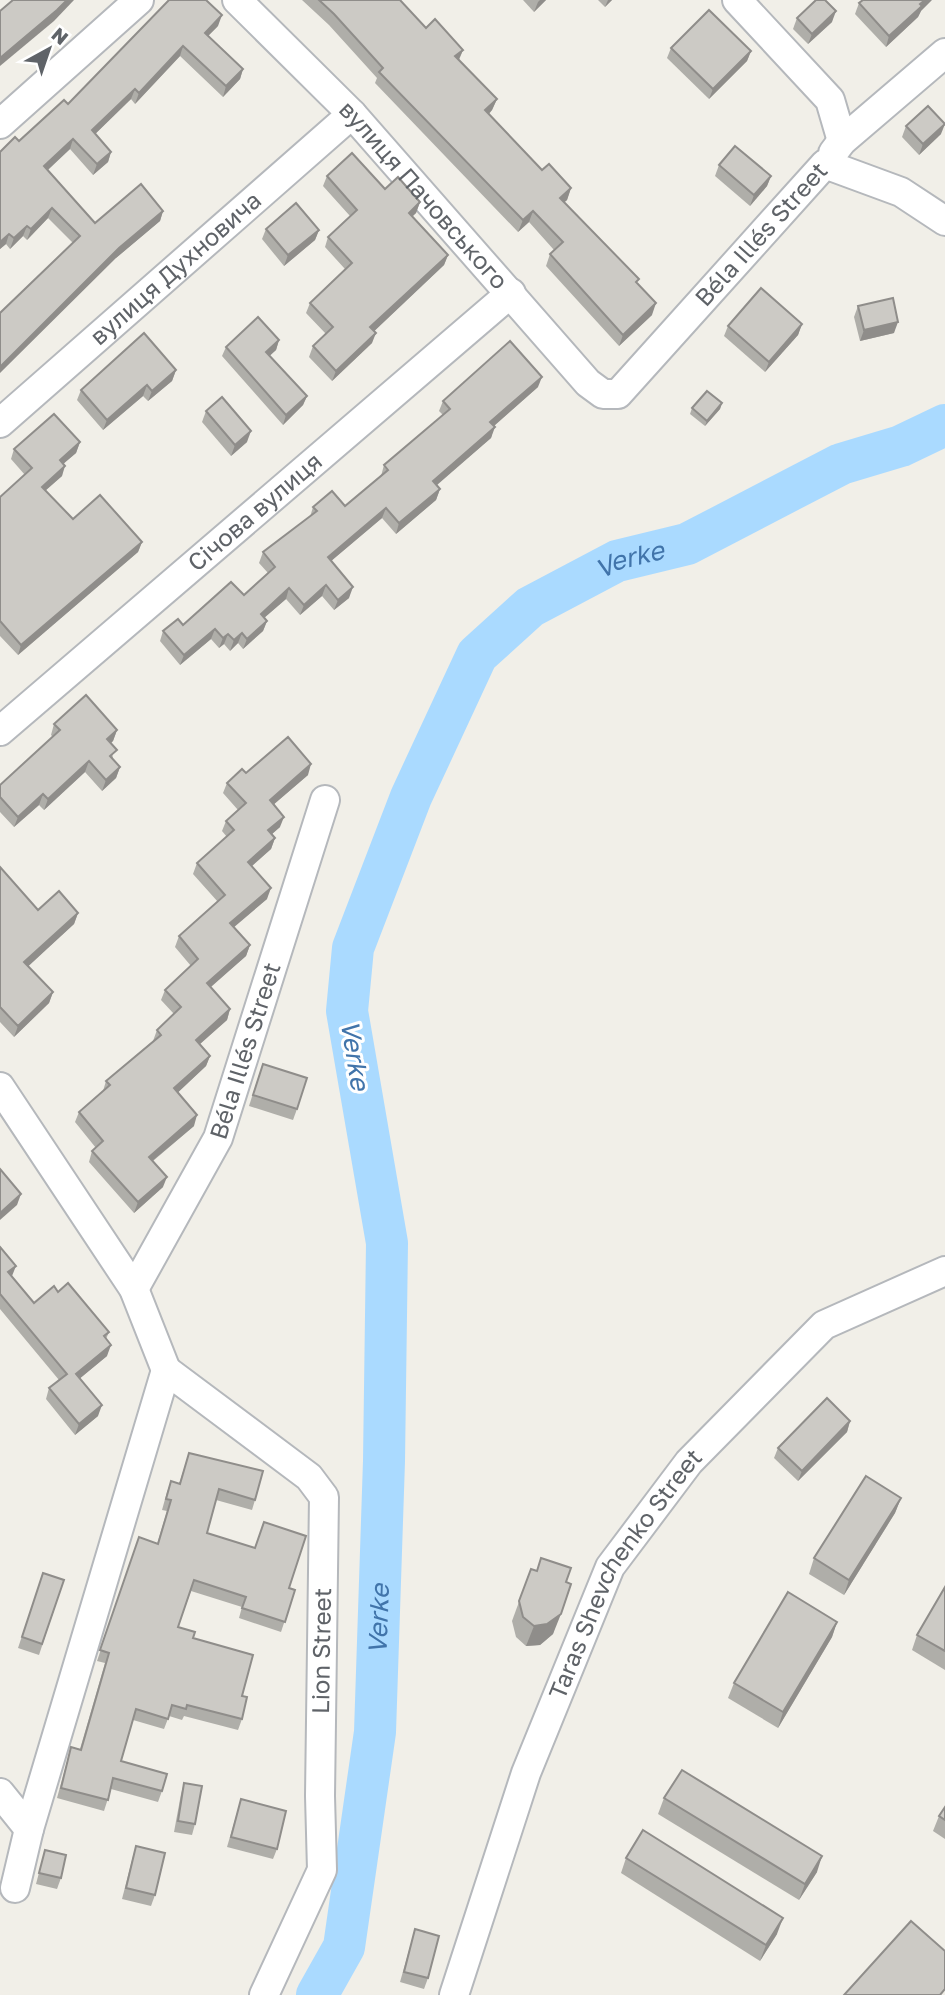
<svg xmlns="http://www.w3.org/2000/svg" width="945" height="1995" font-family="'Golos Text',sans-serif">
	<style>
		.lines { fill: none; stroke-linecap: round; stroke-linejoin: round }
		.river { stroke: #aadaff; stroke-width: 42 }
		.minor-casing { stroke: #b5b8bc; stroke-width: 32 }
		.minor { stroke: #fff; stroke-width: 28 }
		.wall { fill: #afaea9 }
		.shaded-wall { fill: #8f8d8a }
		.building { fill: #cccac5; stroke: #8f8d8a; stroke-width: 2 }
		.labels { text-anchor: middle; stroke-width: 6; stroke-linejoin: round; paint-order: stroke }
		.street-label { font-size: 24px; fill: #5f6368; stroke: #fff }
		.water-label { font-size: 26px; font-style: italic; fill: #4174aa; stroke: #fff }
	</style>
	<rect width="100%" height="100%" fill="#f1efe8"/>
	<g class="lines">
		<!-- river -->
		<path class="river" id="s1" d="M317,1995L344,1947L375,1732L384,1461L387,1243L347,1011L353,948L411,797L477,655L530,607L617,561L687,544L841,464L901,446L945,425"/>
		<!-- minor casing -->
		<g class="minor-casing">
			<g id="minor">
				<path id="s2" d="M237,0L352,114L588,383L603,394H618L825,164L901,192L945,221"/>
				<polyline points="737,0 830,100 842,141"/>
				<polyline points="0,124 139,0"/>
				<polyline points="833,153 842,141 945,53"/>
				<path id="s3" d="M0,423L352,114"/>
				<path id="s4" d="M0,731L511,293"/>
				<polyline points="0,1087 134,1289 166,1370"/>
				<path id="s5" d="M134,1289L218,1138L325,800"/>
				<polyline points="0,1793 29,1829"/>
				<polyline points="15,1888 29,1829 166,1370 309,1477 324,1497 320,1796 322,1870 264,1995"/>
				<path id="s6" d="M454,1995L526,1773L610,1567L689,1462L824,1325L945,1271"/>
			</g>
		</g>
		<!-- minor -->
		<use href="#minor" class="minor"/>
	</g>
	<!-- wall -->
	<g class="wall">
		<polygon points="302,0 400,0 426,28 463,50 459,60 497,99 492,110 489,114 542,170 571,188 567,200 564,202 637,283 652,315 619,346 546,266 550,254 554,250 529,222 518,232 375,83 377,78 329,25"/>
		<polygon points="523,0 546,0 534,12"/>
		<polygon points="598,0 612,0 605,7"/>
		<polygon points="859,3 921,11 918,17 886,47 855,14"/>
		<polygon points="797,18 832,22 808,44 793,29"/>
		<polygon points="218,26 208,36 243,69 240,79 223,97 180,56 135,104 131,99 95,134 111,152 108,162 93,175 70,149 48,170 95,223 163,211 160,221 116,258 73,243 48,218 27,240 23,236 10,249 6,244 0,249 0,152 19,141 68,104"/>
		<polygon points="671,48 751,51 747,61 709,99 667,58"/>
		<polygon points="906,126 941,134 919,155 902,137"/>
		<polygon points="719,165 771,176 767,186 750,206 715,176"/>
		<polygon points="327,176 385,189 420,202 416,213 412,217 448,255 444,265 374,331 372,343 332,381 309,357 313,346 326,334 306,313 310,303 345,269 325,247 328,237 350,216 323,186"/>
		<polygon points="266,229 319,230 315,240 284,266 262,239"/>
		<polygon points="858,306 894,333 860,341 854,317"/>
		<polygon points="802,324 798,335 765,372 724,336 728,326"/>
		<polygon points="279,340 276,350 269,356 307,396 303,405 283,425 222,356 226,347"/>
		<polygon points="176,370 172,381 148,401 143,396 103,430 77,400 81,390"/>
		<polygon points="538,387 494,426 491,438 436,485 440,489 436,500 396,534 382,518 331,561 349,598 334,610 322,596 300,615 286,599 264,618 267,621 263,631 243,649 238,643 230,651 224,644 219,648 211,639 180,665 160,641 163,631 183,625 244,595 268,573 259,563 263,552 310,517 313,507 345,506 381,476 384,465 443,415 439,411 443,401"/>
		<polygon points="722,403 720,409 705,426 690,414 692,408"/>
		<polygon points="206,411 247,442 231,456 202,422"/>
		<polygon points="80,442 76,453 63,464 62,476 45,491 73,519 142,542 138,552 18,655 0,636 0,497 25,475 11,459 14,449"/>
		<polygon points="54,724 117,730 113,741 111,743 113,759 120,767 116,778 102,791 85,772 44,810 39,805 14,827 0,812 0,785 53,737 51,735"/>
		<polygon points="246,773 308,775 273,805 280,827 272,834 275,838 271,849 252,866 267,899 233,927 250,945 246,956 210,987 230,1009 227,1020 200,1044 210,1056 206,1066 178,1092 194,1126 153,1161 163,1187 134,1213 89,1162 92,1151 96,1148 75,1122 79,1112 103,1091 106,1081 153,1041 157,1030 174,1014 161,1000 165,990 191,966 175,947 179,936 218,902 193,874 197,863 227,837 222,831 226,821 238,810 223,793 227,783"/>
		<polygon points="0,867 38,910 78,913 74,924 28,966 53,992 49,1003 14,1037 0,1022"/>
		<polygon points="259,1075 297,1109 293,1120 249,1106"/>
		<polygon points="0,1247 12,1277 34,1303 58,1292 109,1332 106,1339 107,1356 80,1378 98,1416 75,1435 46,1399 49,1388 59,1380 0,1309"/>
		<polygon points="850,1421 847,1432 798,1481 774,1458 778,1448"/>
		<polygon points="189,1453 255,1500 252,1510 216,1500 207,1533 289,1588 295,1590 281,1632 239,1618 242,1607 191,1591 178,1627 193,1638 242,1696 242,1719 238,1730 184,1716 182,1720 169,1716 164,1729 133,1720 121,1761 162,1791 158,1802 111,1789 104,1811 57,1798 71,1747 80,1749 105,1663 97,1661 139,1537 157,1544 167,1511 162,1510 167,1492 171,1481 179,1484"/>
		<polygon points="901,1498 895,1513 844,1595 809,1574 814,1558"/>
		<polygon points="531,1569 566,1582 553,1634 540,1645 526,1646 516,1637 512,1621"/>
		<polygon points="43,1573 64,1580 39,1655 18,1648"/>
		<polygon points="945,1587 945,1670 912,1650 917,1635"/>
		<polygon points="837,1622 832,1637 778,1728 728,1698 734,1683"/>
		<polygon points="184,1783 195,1824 192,1835 174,1832 181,1794"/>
		<polygon points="664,1798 817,1872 799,1900 658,1814"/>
		<polygon points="241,1799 277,1849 273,1859 227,1847"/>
		<polygon points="945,1807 945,1839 933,1831 939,1816"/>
		<polygon points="136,1846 155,1895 151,1906 122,1899 133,1856"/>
		<polygon points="45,1850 61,1878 57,1889 36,1884"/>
		<polygon points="626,1858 777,1934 760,1961 621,1873"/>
		<polygon points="415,1929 428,1978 424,1989 400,1982"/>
	</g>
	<!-- shaded-wall -->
	<g class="shaded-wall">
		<polygon points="67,0 74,0 54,21 0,66 0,58"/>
		<polygon points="540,0 546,0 534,12 538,2"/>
		<polygon points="608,0 612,0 605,7"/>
		<polygon points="925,0 932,0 921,11 918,17 886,47 889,36"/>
		<polygon points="836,11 832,22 808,44 812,34"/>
		<polygon points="222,15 218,26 201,43 205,33"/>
		<polygon points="183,46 180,56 135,104 139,93"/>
		<polygon points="463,50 458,61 455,56"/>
		<polygon points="751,51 747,61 709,99 713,89"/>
		<polygon points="243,69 240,79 223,97 226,86"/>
		<polygon points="135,89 131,99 88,141 92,130"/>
		<polygon points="497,99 492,110 481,122 485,110"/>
		<polygon points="945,124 941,134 919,155 923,144"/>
		<polygon points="73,139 70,149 40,177 44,166"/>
		<polygon points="111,152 108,162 93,175 97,164"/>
		<polygon points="771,176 767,186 750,206 754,195"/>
		<polygon points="571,188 567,200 556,210 560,198"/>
		<polygon points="420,202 416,213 405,223 409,213"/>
		<polygon points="52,208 48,218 27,240 31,229"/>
		<polygon points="163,211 160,221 116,258 0,373 0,367 119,248"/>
		<polygon points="533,211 529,222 518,232 523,220"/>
		<polygon points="27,226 23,236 10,249 14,238"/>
		<polygon points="319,230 315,240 284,266 288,255"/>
		<polygon points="9,234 6,244 0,249 0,242"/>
		<polygon points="448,255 444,265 367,338 370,327"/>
		<polygon points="656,303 652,315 619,346 623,335"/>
		<polygon points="898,322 894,333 860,341 864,330"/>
		<polygon points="802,324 798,335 765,372 769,362"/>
		<polygon points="376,333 372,343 332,381 336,371"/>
		<polygon points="279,340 276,350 263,362 266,352"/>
		<polygon points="176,370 172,381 148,401 152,391"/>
		<polygon points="542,377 538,387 487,432 490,422"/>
		<polygon points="147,385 143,396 103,430 107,420"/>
		<polygon points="307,396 303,405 283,425 286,415"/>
		<polygon points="722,403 720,409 705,426 707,421"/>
		<polygon points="495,427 491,438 429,492 433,481"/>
		<polygon points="251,431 247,442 231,456 235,445"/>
		<polygon points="80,442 76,453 56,470 60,460"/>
		<polygon points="65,466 62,476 38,497 42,487"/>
		<polygon points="440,489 436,500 396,534 399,523"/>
		<polygon points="386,508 382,518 324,567 328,557"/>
		<polygon points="142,542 138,552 18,655 21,645"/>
		<polygon points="326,585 322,596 300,615 304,605"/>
		<polygon points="353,587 349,598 334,610 338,600"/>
		<polygon points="289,588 286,599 257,624 261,614"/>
		<polygon points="267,621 263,631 243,649 247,639"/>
		<polygon points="215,629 211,639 180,665 184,655"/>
		<polygon points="242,633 238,643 230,651 234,640"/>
		<polygon points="228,634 224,644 219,648 223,638"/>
		<polygon points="117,730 113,741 103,750 107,739"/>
		<polygon points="89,761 85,772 44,810 48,799"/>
		<polygon points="311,764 308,775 266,811 270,800"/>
		<polygon points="120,767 116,778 102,791 106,780"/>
		<polygon points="43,794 39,805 14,827 18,817"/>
		<polygon points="284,817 280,827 264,841 268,830"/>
		<polygon points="275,838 271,849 244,873 248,862"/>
		<polygon points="271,888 267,899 226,934 230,923"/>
		<polygon points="78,913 74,924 21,973 24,962"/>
		<polygon points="250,945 246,956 203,994 207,983"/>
		<polygon points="53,992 49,1003 14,1037 18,1026"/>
		<polygon points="230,1009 227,1020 192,1051 196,1040"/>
		<polygon points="210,1056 206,1066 171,1099 174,1088"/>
		<polygon points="197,1115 194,1126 145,1167 149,1157"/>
		<polygon points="167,1177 163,1187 134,1213 138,1202"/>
		<polygon points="21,1194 17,1205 0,1220 0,1213"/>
		<polygon points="16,1266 12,1276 4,1283 8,1272"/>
		<polygon points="111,1345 107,1356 72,1385 76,1374"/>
		<polygon points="102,1405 98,1416 75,1435 79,1424"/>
		<polygon points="850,1421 847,1432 798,1481 802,1471"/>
		<polygon points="901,1498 895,1513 844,1595 849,1580"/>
		<polygon points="561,1614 553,1634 540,1645 526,1646 534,1626"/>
		<polygon points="837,1622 832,1637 778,1728 783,1712"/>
		<polygon points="822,1856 817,1872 799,1900 805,1884"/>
		<polygon points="783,1918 777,1934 760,1961 766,1945"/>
	</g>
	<!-- building -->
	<g class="building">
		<polygon points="13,0 67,0 57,10 0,58 0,11"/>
		<polygon points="169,0 206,0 222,15 205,33 243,69 226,86 183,46 139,93 135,89 92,130 111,152 97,164 73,139 44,166 95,223 141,184 163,211 119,248 0,367 0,313 80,236 52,208 31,229 27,226 14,238 9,234 0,242 0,152 15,137 19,141 64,100 68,104"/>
		<polygon points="319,0 400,0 426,28 435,19 463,50 455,56 497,99 485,110 542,170 549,164 571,188 560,198 639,279 636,282 656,303 623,335 550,254 563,242 533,211 523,220 379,72 383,68 334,14"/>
		<polygon points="816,0 825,0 836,11 812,34 797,18"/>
		<polygon points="863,0 925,0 920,4 922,6 889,36 859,3"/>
		<polygon points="709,10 751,51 713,89 671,48"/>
		<polygon points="928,106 945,124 923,144 906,126"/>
		<polygon points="735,146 771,176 754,195 719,165"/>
		<polygon points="352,153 385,189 398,177 420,202 409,213 448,255 370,327 376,333 336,371 313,346 333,327 310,303 352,263 328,237 357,210 327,176"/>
		<polygon points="296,203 319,230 288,255 266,229"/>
		<polygon points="761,288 802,324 769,362 728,326"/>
		<polygon points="893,298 898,322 864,330 858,306"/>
		<polygon points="258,317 279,340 266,352 307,396 286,415 226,347"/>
		<polygon points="144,333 176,370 152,391 147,385 107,420 81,390"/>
		<polygon points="510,341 542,377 490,422 495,427 433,481 440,489 399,523 386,508 328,557 353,587 338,600 326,585 304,605 289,588 261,614 267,621 247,639 242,633 234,640 228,634 223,638 215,629 184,655 163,631 178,619 183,625 231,582 244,595 275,567 263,552 317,511 313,507 332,491 345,506 388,470 384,465 450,409 443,401"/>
		<polygon points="707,391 722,403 707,421 692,408"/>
		<polygon points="222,397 251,431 235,445 206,411"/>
		<polygon points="54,414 80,442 60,460 65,466 42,487 73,519 100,495 142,542 21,645 0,621 0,497 32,468 14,449"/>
		<polygon points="86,695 117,730 107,739 117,750 110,756 120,767 106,780 89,761 48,799 43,794 18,817 0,797 0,785 60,730 54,724"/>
		<polygon points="288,737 311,764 270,800 284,817 268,830 275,838 248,862 271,888 230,923 250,945 207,983 230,1009 196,1040 210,1056 174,1088 197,1115 149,1157 167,1177 138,1202 92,1151 103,1141 79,1112 110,1085 106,1081 161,1035 157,1030 181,1007 165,990 198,959 179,936 225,895 197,863 234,830 226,821 246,803 227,783 242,769 246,773"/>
		<polygon points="0,867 38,910 59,891 78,913 24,962 53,992 18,1026 0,1007"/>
		<polygon points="263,1064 307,1078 297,1109 253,1095"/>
		<polygon points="0,1169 21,1194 0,1213"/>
		<polygon points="0,1247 16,1266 8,1272 34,1303 54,1286 58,1292 68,1283 109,1332 104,1336 111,1345 76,1374 102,1405 79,1424 49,1388 67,1374 0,1294"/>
		<polygon points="827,1398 850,1421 802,1471 778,1448"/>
		<polygon points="189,1453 263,1471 255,1500 219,1489 207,1533 255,1548 264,1522 306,1536 289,1588 295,1590 285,1622 242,1608 246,1597 194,1580 178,1627 195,1632 193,1638 253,1655 242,1696 247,1697 242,1719 187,1705 186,1709 172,1705 168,1719 136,1709 121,1761 167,1774 162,1791 113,1778 108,1800 61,1788 71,1747 81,1750 109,1653 100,1650 139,1537 158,1544 171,1500 166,1499 171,1481 180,1484"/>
		<polygon points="866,1476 901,1498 849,1580 814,1558"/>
		<polygon points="541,1558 571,1568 566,1582 571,1584 561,1614 547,1624 534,1626 523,1617 519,1601 531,1569 537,1571"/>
		<polygon points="43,1573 64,1580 42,1644 22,1637"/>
		<polygon points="945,1587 945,1651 917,1635"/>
		<polygon points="788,1592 837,1622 783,1712 734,1683"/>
		<polygon points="682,1770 822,1856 805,1884 664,1798"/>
		<polygon points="184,1783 202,1786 195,1824 178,1821"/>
		<polygon points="241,1799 286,1811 277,1849 231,1837"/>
		<polygon points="945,1807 945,1820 939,1816"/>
		<polygon points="643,1830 783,1918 766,1945 626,1858"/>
		<polygon points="136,1846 165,1853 155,1895 126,1888"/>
		<polygon points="45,1850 66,1855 61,1878 39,1873"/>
		<polygon points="911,1921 945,1951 945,1989 940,1995 844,1995"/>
		<polygon points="415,1929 439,1936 428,1978 404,1972"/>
	</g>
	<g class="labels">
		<!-- street labels -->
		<g class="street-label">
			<text dy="8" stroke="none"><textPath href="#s2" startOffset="270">вулиця Пачовського</textPath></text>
			<text dy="8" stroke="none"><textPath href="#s2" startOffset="768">Béla Illés Street</textPath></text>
			<text dy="8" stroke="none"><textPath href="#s3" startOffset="234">вулиця Духновича</textPath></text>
			<text dy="8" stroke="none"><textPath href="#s4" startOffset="336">Січова вулиця</textPath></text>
			<text dy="8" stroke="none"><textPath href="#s5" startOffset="264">Béla Illés Street</textPath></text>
			<text dy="8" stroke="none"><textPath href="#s6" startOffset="457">Taras Shevchenko Street</textPath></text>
			<text transform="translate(322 1651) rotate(-89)" y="8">Lion Street</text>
		</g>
		<!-- water labels -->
		<g class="water-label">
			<text dy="9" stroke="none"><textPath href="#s1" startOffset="1561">Verke</textPath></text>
			<text transform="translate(355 1055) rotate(81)" y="9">Verke</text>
			<text dy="9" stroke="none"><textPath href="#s1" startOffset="385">Verke</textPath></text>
		</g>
	</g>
	<!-- north arrow -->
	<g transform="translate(49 49) rotate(40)" stroke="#ffffff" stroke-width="5" paint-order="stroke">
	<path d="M0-5L12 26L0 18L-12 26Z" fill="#5f6368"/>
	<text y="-10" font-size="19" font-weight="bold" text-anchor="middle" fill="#5f6368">N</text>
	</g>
</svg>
